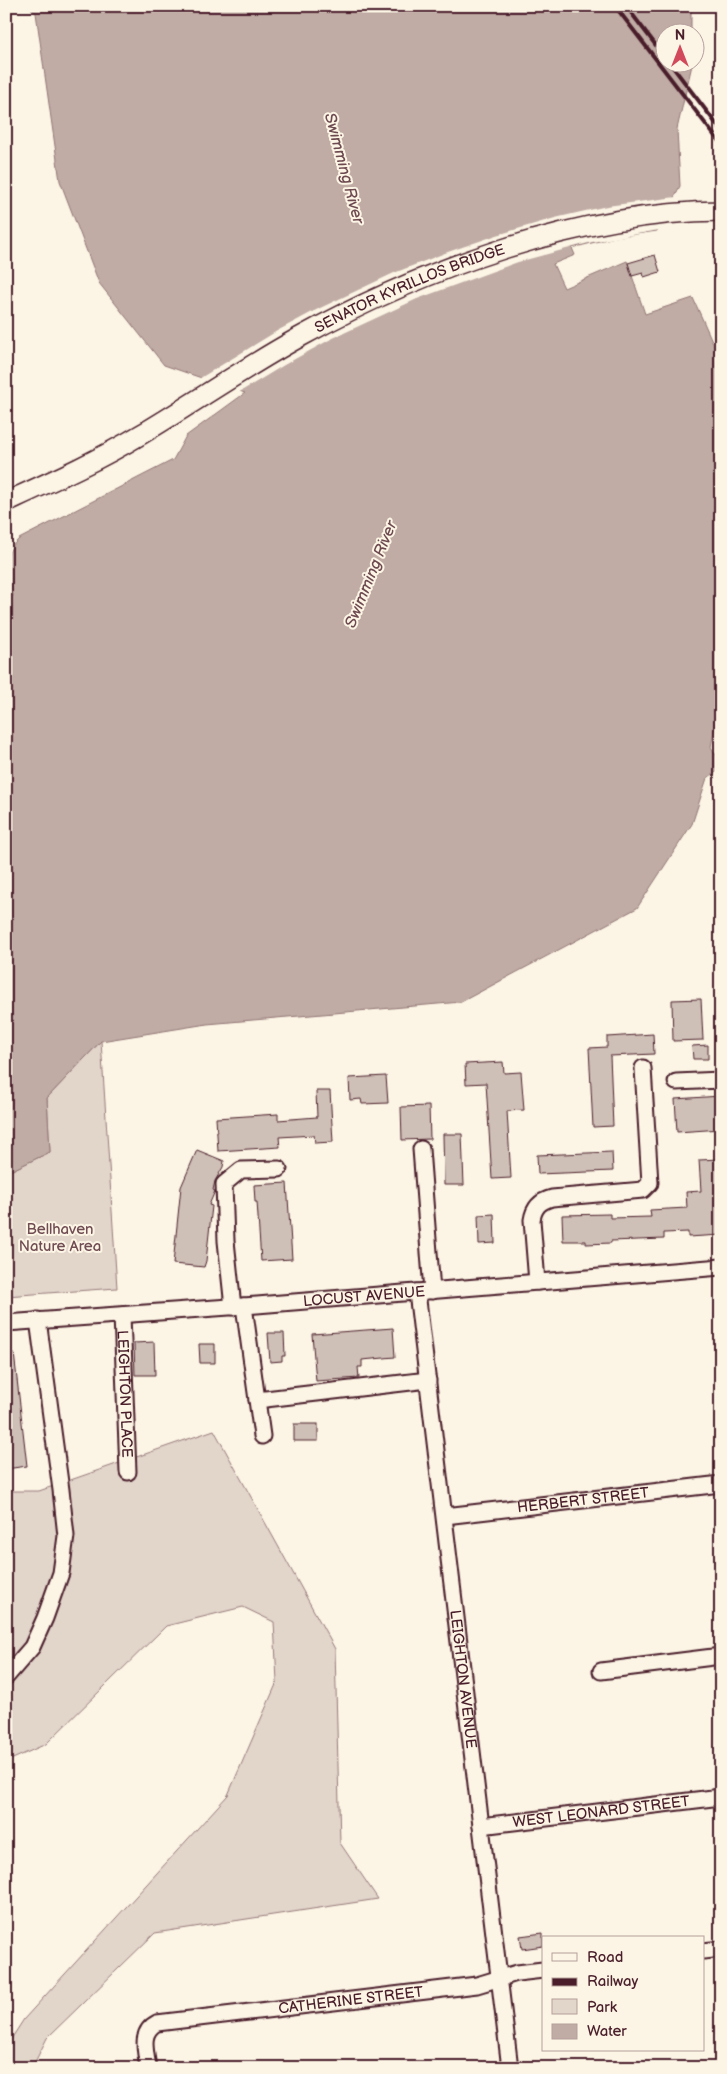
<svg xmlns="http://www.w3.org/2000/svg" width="727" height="2074" font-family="'Balsamiq Sans',sans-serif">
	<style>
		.green { fill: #e2d5ca; stroke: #967a7a }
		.water { fill: #c0aca5; stroke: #917474 }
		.pier { fill: #fcf5e5 }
		.building { fill: #cfc0b7; stroke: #4a1f2b }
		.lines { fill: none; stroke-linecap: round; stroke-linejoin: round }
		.minor-casing { stroke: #4a1f2b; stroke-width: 19 }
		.major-casing { stroke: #4a1f2b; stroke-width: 22 }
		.path { stroke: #4a1f2b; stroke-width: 2.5; stroke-dasharray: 4 4; stroke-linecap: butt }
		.minor { stroke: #fcf5e5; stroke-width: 15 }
		.major { stroke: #fcf5e5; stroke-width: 19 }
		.rail { stroke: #4a1f2b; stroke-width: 4 }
		.labels { text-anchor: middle; stroke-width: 4; stroke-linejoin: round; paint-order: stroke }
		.street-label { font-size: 15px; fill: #4a1f2b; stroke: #fcf5e5 }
		.park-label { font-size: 15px; fill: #704c53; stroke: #fcf5e5 }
		.water-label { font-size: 16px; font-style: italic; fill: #6d4950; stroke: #fcf5e5 }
	</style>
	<rect width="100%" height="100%" fill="#fcf5e5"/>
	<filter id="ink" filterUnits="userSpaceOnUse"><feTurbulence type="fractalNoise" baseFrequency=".02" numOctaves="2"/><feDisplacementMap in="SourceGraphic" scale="10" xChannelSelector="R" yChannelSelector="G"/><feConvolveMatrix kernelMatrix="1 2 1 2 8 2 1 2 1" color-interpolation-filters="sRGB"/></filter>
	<g filter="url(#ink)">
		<!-- green -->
		<g class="green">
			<polygon points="101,1041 117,1288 6,1296 6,1173 50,1152 47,1098"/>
			<polygon points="214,1430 335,1649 340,1843 378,1899 155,1933 47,2038 32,2068 6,2068 6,2047 24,2019 228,1795 277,1682 274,1622 243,1607 166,1626 46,1744 6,1762 6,1491 39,1491"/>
		</g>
		<!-- water -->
		<path class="water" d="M28,6H691V32H664V62L692,63V65L677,129L680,186L657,231L615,237L572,248L575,255L553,264L564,288L627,261L645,314L693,298L721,361V693L711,747L721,763V769L707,778L692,824L637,908L461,1002L207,1024L101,1041L47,1098L50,1152L6,1173V606L13,596C8,574 0,556 19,539L173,460L186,436L245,393L164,365L99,283L60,181L36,13Z"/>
		<!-- pier -->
		<polygon class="pier" points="676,197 659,230 592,242 518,262 417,299 331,339 284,365 238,393 197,380 277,331 318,309 394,273 445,253 497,235 555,218 607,206"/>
		<!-- building -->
		<g class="building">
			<polygon points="655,255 660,272 644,277 643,273 632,276 628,263"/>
			<polygon points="701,999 703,1040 673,1041 672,1000"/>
			<polygon points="653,1034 654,1054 610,1056 613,1126 593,1127 589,1048 607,1047 607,1037"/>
			<polygon points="708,1045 708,1059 693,1059 692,1046"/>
			<polygon points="503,1062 504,1073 521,1072 524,1110 507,1111 511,1178 492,1179 486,1083 466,1084 465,1064"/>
			<polygon points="386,1076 388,1103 362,1104 361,1099 350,1100 349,1078"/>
			<polygon points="316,1091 330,1091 333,1142 315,1143 314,1135 279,1137 280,1147 218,1151 216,1118 278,1114 278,1120 317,1117"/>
			<polygon points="721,1096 721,1129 677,1132 675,1099"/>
			<polygon points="429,1106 430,1139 402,1140 401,1107"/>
			<polygon points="443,1134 462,1134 464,1185 444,1185"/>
			<polygon points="197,1150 224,1161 223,1167 215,1181 213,1190 215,1191 209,1205 212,1206 206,1261 204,1267 173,1264 181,1187"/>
			<polygon points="612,1152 613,1171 538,1174 537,1155"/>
			<polygon points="720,1159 721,1235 688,1237 688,1232 664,1233 664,1239 611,1241 611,1243 586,1244 586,1241 563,1241 562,1215 610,1214 610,1218 651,1217 650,1210 687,1208 686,1192 701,1191 699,1160"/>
			<polygon points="287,1183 292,1259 261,1261 257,1202 255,1202 254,1185"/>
			<polygon points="494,1214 495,1243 479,1244 478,1215"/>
			<polygon points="393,1328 395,1357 362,1360 362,1367 358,1367 359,1378 316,1381 312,1334"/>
			<polygon points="268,1333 284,1333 285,1356 282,1356 282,1361 270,1362"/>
			<polygon points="154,1342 155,1375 135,1375 134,1343"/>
			<polygon points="199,1344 215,1344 215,1363 200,1363"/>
			<polygon points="14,1353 27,1466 6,1469 6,1354"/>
			<rect x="294" y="1424" width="24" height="17"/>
			<polygon points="543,1933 543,1946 522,1949 520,1936"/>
		</g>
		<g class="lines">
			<!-- minor casing -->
			<g class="minor-casing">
				<g id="minor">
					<polyline points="676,1082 721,1080"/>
					<polyline points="421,1149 432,1291"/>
					<path d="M537,1282L532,1220C534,1207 540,1201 552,1198L643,1190L650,1183L643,1068"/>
					<path id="s1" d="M417,1292L510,2068"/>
					<polyline points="244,1306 262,1436"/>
					<polyline points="233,1307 226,1241 224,1184 241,1170 279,1169"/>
					<path id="s2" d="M122,1315L128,1472"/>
					<path id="s3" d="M6,1323L257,1305L721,1267"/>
					<polyline points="257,1400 428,1380"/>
					<path id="s4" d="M445,1516L721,1484"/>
					<polyline points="601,1671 721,1656"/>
					<polyline points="6,1677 32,1647 45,1618 61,1573 66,1536 61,1490 38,1320"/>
					<path id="s5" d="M481,1826L721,1797"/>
					<polyline points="703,1951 721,1949"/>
					<path id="s6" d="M148,2068C146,2051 139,2032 157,2023L477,1985L517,1973L543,1970"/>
				</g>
			</g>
			<!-- major casing -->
			<g class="major-casing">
				<g id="major">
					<path id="s7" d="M6,502C52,481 97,461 140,435C194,403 245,367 300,337C423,269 579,212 721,211"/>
				</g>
			</g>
			<!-- path -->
			<polyline class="path" points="716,180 721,185"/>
			<!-- minor -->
			<use href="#minor" class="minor"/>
			<!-- major -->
			<use href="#major" class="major"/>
			<!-- rail -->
			<g class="rail">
				<polyline points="615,6 721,144"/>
				<polyline points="626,6 664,56"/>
				<polyline points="669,62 721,130"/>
			</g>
		</g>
	</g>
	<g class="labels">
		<!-- street labels -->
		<g class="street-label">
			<text dy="5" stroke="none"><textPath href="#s7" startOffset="458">SENATOR KYRILLOS BRIDGE</textPath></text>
			<text dy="5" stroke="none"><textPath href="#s3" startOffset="359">LOCUST AVENUE</textPath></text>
			<text dy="5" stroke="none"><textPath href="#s2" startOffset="79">LEIGHTON PLACE</textPath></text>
			<text dy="5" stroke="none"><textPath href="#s4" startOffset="139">HERBERT STREET</textPath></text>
			<text dy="5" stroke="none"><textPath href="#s1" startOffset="390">LEIGHTON AVENUE</textPath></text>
			<text dy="5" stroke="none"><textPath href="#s5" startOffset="121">WEST LEONARD STREET</textPath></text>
			<text dy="5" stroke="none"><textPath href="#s6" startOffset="245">CATHERINE STREET</textPath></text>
		</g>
		<!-- park labels -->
		<g class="park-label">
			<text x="60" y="1234">Bellhaven<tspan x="60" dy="17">Nature Area</tspan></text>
		</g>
		<!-- water labels -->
		<g class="water-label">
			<text transform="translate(345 168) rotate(75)" y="6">Swimming River</text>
			<text transform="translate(370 574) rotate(-68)" y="6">Swimming River</text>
		</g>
	</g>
	<!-- margin -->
	<rect width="727" height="2074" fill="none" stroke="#fcf5e5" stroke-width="25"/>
	<rect x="12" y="12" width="702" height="2049" fill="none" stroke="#4a1f2b" stroke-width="2" filter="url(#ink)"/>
	<!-- legend -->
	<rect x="542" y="1936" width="162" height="115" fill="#fcf5e5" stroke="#b59f9b"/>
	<rect x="552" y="1953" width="25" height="8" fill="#fcf5e5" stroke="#b59f9b"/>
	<text x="587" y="1962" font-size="15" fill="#4a1f2b">Road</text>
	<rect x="552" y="1978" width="25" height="8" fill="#4a1f2b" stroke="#b59f9b"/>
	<text x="587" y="1986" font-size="15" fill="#4a1f2b">Railway</text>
	<rect x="552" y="1999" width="25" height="15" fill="#e2d5ca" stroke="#b59f9b"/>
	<text x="587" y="2012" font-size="15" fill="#4a1f2b">Park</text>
	<rect x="552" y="2024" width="25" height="15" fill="#c0aca5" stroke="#b59f9b"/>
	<text x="587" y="2036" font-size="15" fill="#4a1f2b">Water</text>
	<!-- north arrow -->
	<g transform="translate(680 48)"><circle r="24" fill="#fcf5e5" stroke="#b59f9b"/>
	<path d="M0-4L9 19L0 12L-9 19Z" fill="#d1495b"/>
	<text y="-8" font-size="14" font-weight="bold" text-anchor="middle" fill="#4a1f2b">N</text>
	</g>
</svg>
